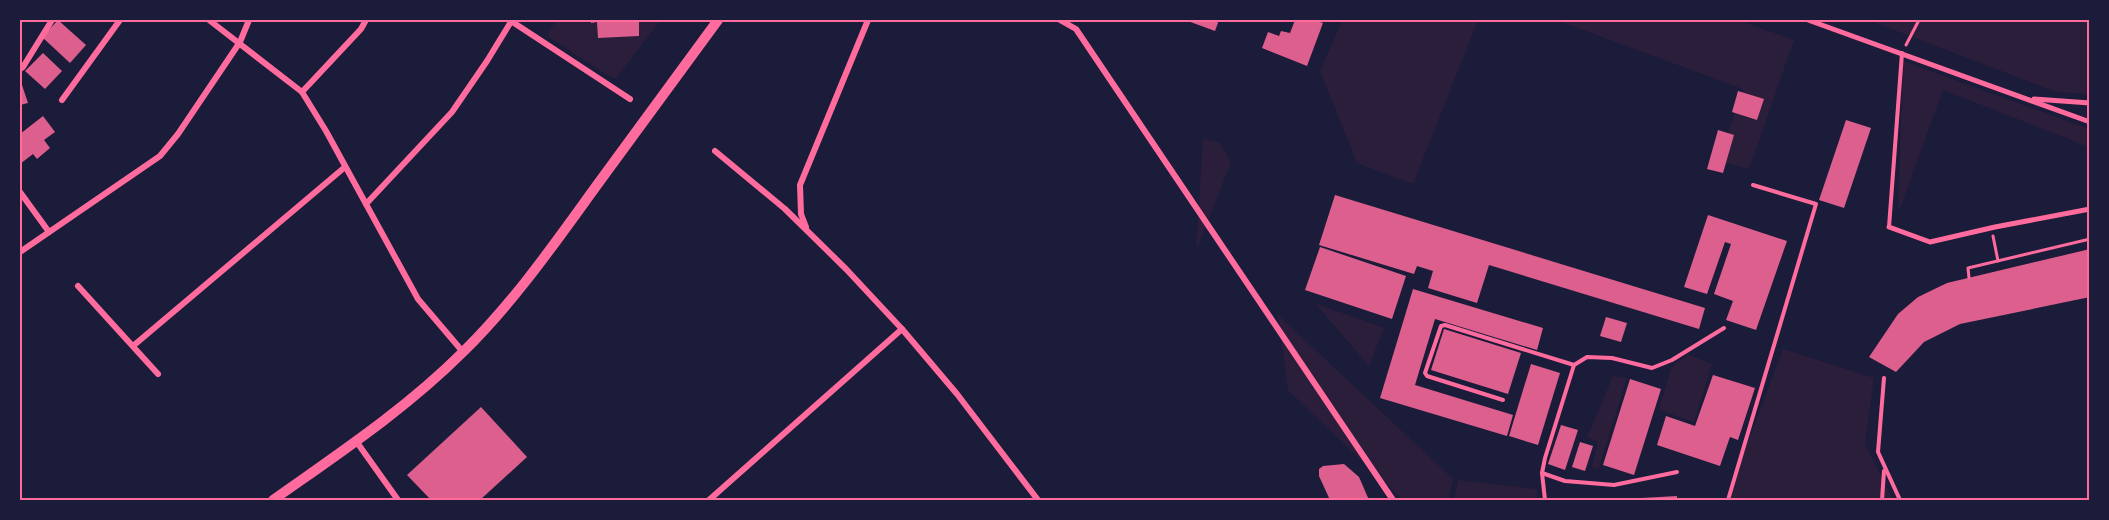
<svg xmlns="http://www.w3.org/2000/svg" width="2109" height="520" font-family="Arial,sans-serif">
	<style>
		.green { fill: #2a1e3b }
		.building { fill: #dd5f8e }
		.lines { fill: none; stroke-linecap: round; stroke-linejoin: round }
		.path { stroke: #ff6b9d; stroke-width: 3 }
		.service { stroke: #ff6b9d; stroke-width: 4 }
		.pedestrian { stroke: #ff6b9d; stroke-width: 5 }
		.minor { stroke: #ff6b9d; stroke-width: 6 }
		.tertiary { stroke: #ff6b9d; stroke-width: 10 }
		.neatline { fill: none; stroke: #ff6b9d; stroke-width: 2 }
	</style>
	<rect width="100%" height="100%" fill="#1b1b3a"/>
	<!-- green -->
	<g class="green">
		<polygon points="557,20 661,20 615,79 607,75 549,37 548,32"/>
		<polygon points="1339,20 1478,20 1413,184 1357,163 1320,71 1342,21"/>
		<polygon points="1556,20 1738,20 1794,40 1749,169 1719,161 1743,89"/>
		<polygon points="1868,20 2089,20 2089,94 2056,92"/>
		<polygon points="1903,61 2089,129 2089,147 1943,90 1898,214"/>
		<polygon points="1203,139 1219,142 1231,162 1196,251"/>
		<polygon points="1315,303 1384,328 1369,366"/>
		<polygon points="1278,315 1453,479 1448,500 1403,500 1288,390"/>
		<polygon points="1783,349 1874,378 1865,444 1893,500 1726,500"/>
		<polygon points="1688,354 1712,364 1694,422 1659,410 1671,368"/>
		<polygon points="1613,376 1627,378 1598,470 1592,467 1598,442 1587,437"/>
		<polygon points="1458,480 1537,489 1537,500 1454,500"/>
	</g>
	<!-- building -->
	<g class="building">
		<polygon points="58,20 86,45 70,63 42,37"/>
		<polygon points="591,20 639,20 639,36 598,38 597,22 591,23"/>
		<polygon points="1185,20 1219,20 1215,31"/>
		<polygon points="1295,20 1314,20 1323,23 1307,66 1262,48 1268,32 1279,36 1281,31 1290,33"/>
		<polygon points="43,53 62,71 45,89 25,71"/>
		<polygon points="20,79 28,103 20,105"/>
		<polygon points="1738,91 1764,99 1757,120 1732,112"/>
		<polygon points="43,116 55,132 44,140 50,148 37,159 33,154 20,164 20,134"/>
		<polygon points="1846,120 1871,128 1844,208 1819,200"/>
		<polygon points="1718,130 1734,135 1723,173 1707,169"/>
		<polygon points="1335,195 1705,308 1699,329 1489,265 1477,303 1428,288 1433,271 1417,266 1414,274 1319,245"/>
		<polygon points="1708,215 1787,241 1756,330 1726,320 1733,301 1714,294 1731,244 1725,242 1707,294 1684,287"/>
		<polygon points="1320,247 1406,276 1392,319 1305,290"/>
		<polygon points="2090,249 2090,297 1960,324 1924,342 1896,372 1869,357 1898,314 1918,297 1947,283"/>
		<polygon points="1413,289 1543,328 1537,350 1435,319 1415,385 1513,415 1507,436 1380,398"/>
		<polygon points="1606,317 1627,323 1621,342 1600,336"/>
		<polygon points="1444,329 1521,353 1508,394 1431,370"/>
		<polygon points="1531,364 1560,373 1538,445 1509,436"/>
		<polygon points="1713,375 1755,388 1738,440 1730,437 1720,466 1657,445 1666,416 1695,426"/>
		<polygon points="1630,379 1661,389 1634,475 1603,465"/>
		<polygon points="481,407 527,457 480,500 431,500 407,475"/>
		<polygon points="1561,425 1578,430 1565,470 1548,464"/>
		<polygon points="1580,442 1593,446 1585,471 1572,467"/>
		<polygon points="1344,464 1359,477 1369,500 1330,500 1319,476 1319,469 1323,466"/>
		<polygon points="1677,496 1677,500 1623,500 1623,499"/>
	</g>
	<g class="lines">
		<!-- path -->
		<g class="path">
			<polyline points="1906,45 1919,20"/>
			<polyline points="1993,236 1998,261"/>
			<polyline points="1969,278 1968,268 2090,239"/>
		</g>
		<!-- service -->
		<g class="service">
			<polyline points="1889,227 1902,53"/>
			<polyline points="1884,378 1878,452 1900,500"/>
			<polyline points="1503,400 1427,376 1425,373 1441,326 1445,325 1574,365"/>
			<polyline points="1542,473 1565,481 1614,485 1677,472"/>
			<polyline points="1545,500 1542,473 1545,458 1574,365 1587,357 1612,358 1652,368 1672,360 1724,328"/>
			<polyline points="1728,500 1816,204 1753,185"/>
			<polyline points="1882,500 1884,471"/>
		</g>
		<!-- pedestrian -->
		<g class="pedestrian">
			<polyline points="1808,20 2090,122"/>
			<polyline points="2034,99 2090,103"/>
			<polyline points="1889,227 1930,242 1995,227 2090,209"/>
		</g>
		<!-- minor -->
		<g class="minor">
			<polyline points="209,20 302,92 326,131 418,299 463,352"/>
			<polyline points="1060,20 1076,29 1393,500"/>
			<polyline points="511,21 630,99"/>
			<polyline points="20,69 23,67 52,20"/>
			<polyline points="302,92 361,29 366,20"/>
			<polyline points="62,100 120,20"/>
			<polyline points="715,151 785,209 846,269 902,329 957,394 1038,500"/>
			<polyline points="20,192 49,232"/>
			<polyline points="366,204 452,112 487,61 512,20"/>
			<polyline points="806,227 801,214 800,185 868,20"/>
			<polyline points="20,252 160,156 178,134 240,42 249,20"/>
			<polyline points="78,286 158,374"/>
			<polyline points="133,346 345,167"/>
			<polyline points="356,441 398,500"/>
			<polyline points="709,500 902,329"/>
		</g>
		<!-- tertiary -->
		<path class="tertiary" d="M273,500C338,454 406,409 463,352C514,302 555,243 597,185C637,130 678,75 718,20"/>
	</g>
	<!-- border -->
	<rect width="2109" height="520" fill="none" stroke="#1b1b3a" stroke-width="42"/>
	<rect x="21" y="21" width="2067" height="478" class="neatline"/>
</svg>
